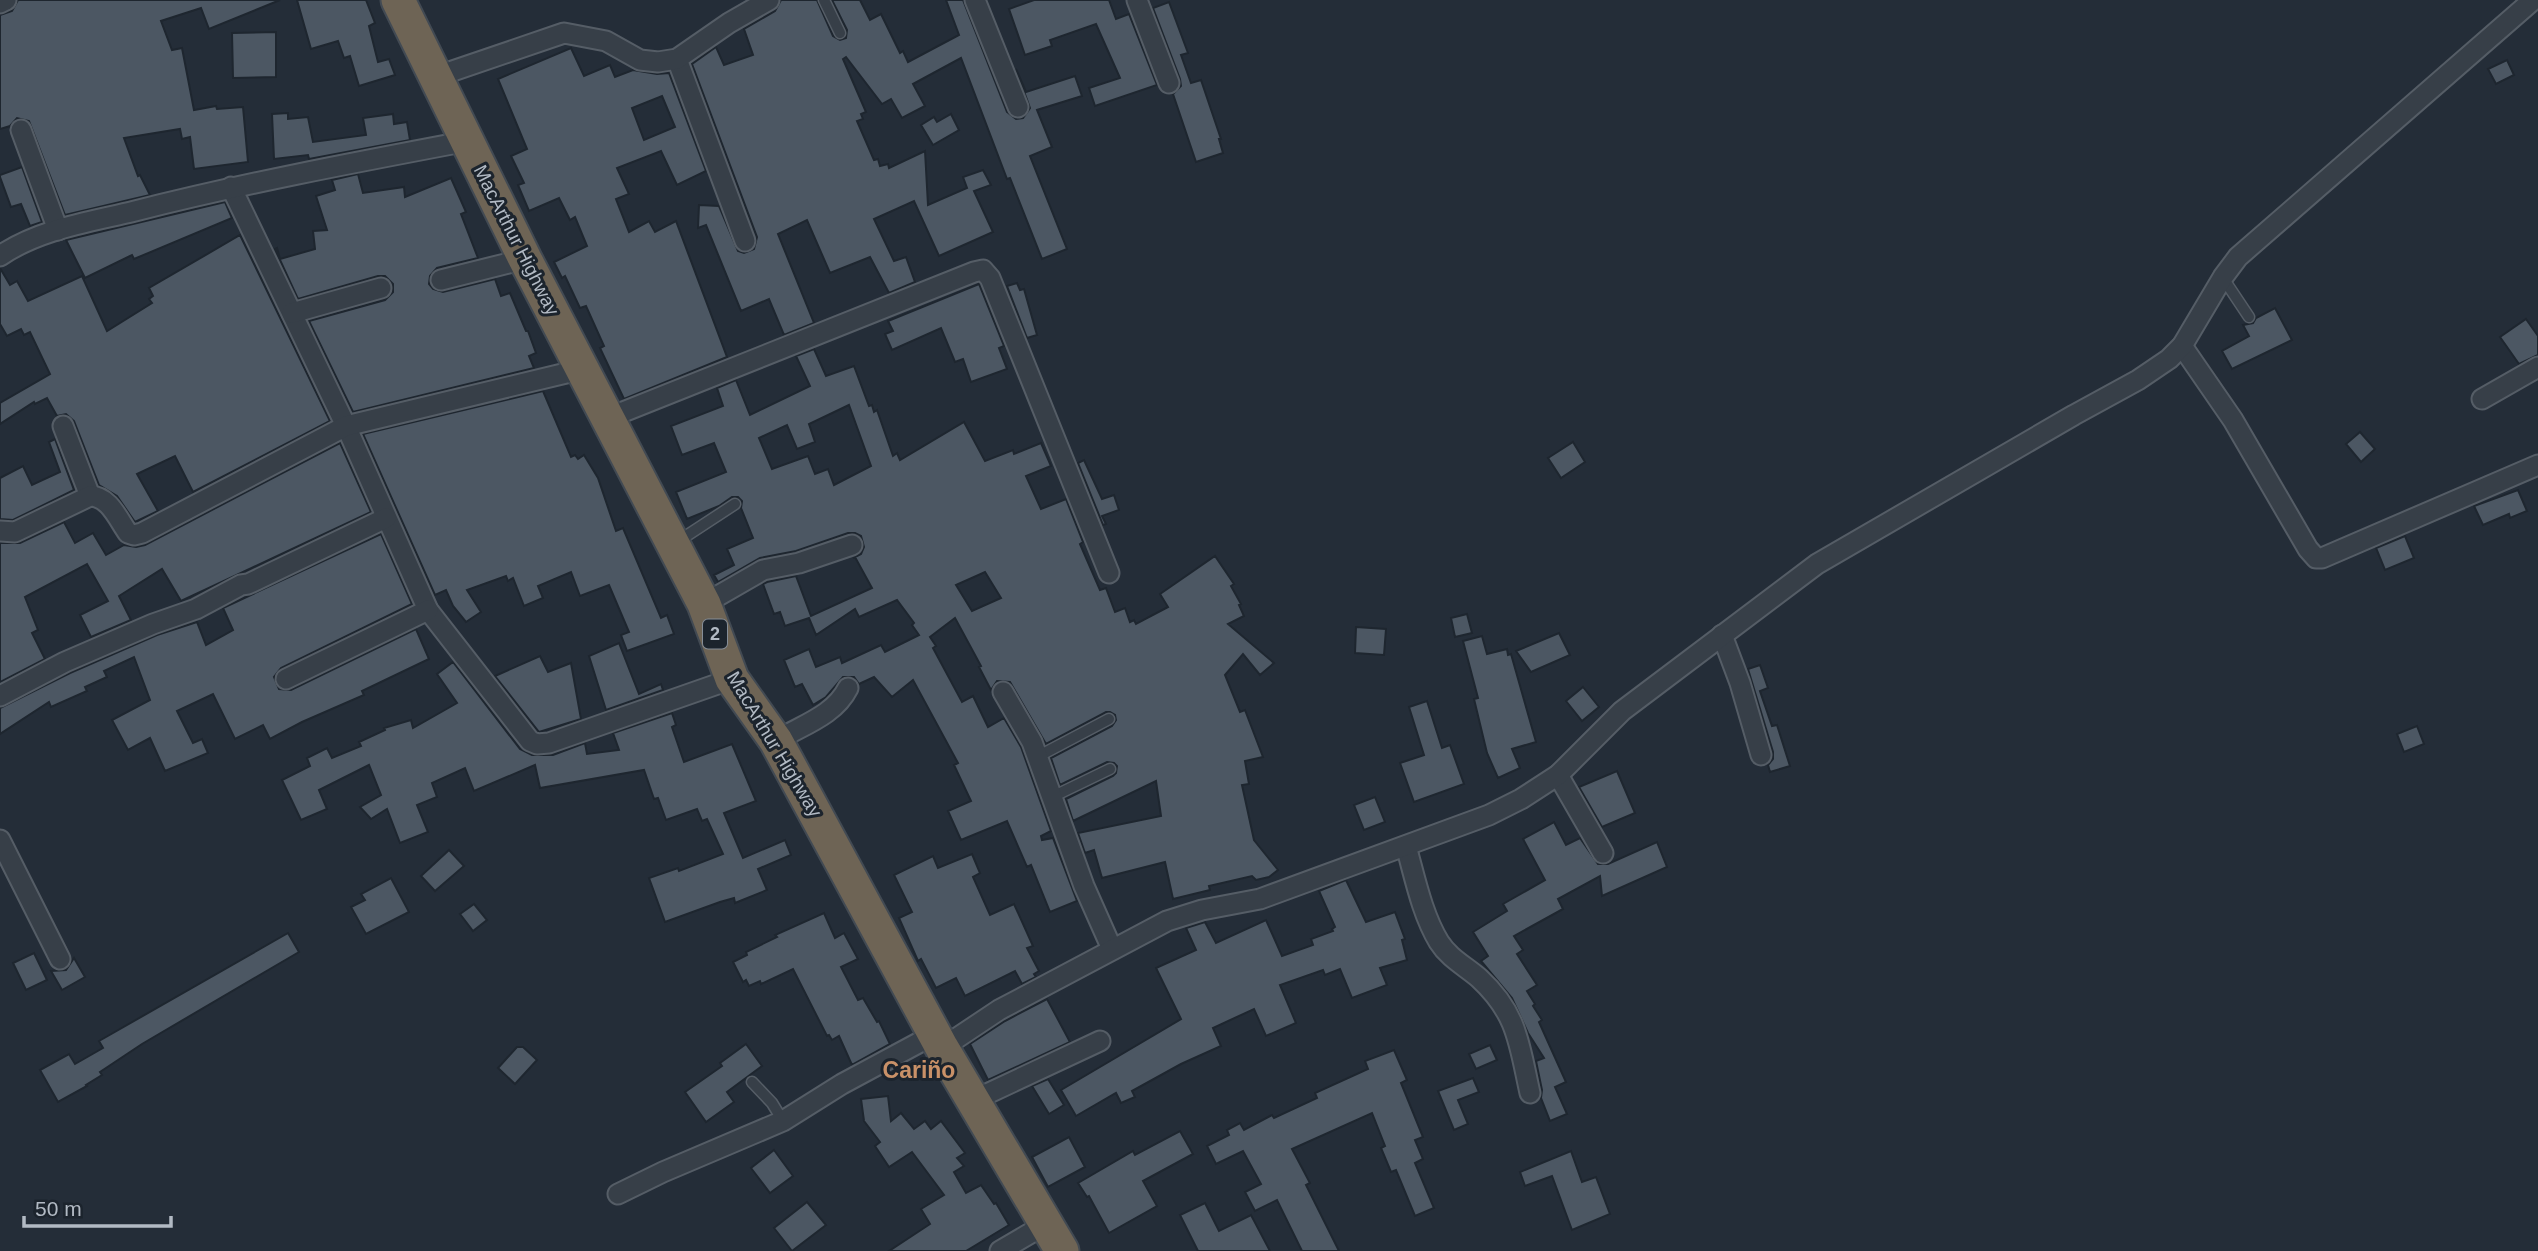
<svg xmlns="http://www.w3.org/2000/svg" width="2538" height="1251" font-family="Arial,sans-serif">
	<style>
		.building { fill: #4c5763; stroke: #1e262f; stroke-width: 2; fill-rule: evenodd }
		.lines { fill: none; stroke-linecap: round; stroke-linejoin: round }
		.lane-casing { stroke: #555d66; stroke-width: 13 }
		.street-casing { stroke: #555d66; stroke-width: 23 }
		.highway-casing { stroke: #424a53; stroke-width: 37 }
		.lane { stroke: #373f48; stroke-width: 10 }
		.street { stroke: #373f48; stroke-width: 19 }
		.highway { stroke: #6e6455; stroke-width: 33 }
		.labels { text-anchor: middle; stroke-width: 6; stroke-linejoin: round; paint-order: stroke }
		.shield { fill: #1c242d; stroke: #858d97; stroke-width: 2 }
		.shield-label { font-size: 18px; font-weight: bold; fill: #b2bac4 }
		.street-label { font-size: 19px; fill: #b2bac4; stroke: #1c242d }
		.quarter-label { font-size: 23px; font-weight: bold; fill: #c99168; stroke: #1c242d }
	</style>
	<rect width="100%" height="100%" fill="#242d38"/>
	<!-- building -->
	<g class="building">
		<polygon points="18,0 280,0 209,29 201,8 161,21 172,50 182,48 194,110 216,106 217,109 243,107 248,162 194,169 190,137 182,139 180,129 124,138 138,176 140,175 150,195 65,215 29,121 17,118 10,126 0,129 0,15 12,11"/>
		<polygon points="297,0 366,0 375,23 369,26 378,62 389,59 395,75 359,86 350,56 344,58 338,41 311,49"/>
		<polygon points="781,0 817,0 833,36 840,40 846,38 847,30 832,0 860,0 870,20 881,14 900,53 903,51 908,62 959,35 946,0 963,0 1007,112 1016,119 1023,118 1030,108 1016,69 1026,92 1075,76 1082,96 1037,110 1052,147 1030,156 1067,249 1042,259 1010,178 1007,179 961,58 913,84 925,106 902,118 891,99 882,104 846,57 843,59 866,112 861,114 863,119 857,121 874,160 878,159 880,166 888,164 889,168 925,151 928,205 967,188 963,177 983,170 991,185 974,191 993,232 939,256 914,201 874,219 894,261 906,257 915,282 889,293 870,257 830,273 807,220 778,234 814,323 784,335 769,299 741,311 706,225 698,228 699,205 719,206 738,251 744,253 754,249 757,237 692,64 716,47 724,65 753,55 744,29 775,11"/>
		<polygon points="1034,0 1109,0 1116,19 1129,14 1157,85 1095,106 1089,88 1120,78 1096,24 1050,40 1052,46 1025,55 1009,9"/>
		<polygon points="1169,2 1188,53 1181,55 1191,83 1201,80 1221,139 1219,139 1223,153 1196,162 1173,94 1181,86 1180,79 1153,8"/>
		<polygon points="276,32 276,77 233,78 232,33"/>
		<path d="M571,48L584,76L610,65L615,77L633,70L657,74L669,73L706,171L677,185L661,151L617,168L629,194L616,199L629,232L649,221L655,232L676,221L727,357L624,399L600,348L604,346L586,306L580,308L565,276L562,278L554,262L587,246L575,217L570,220L559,198L529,211L518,185L524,183L511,156L527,149L498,79ZM662,96L675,127L644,140L632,108Z"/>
		<polygon points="2507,60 2514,75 2496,84 2488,69"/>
		<polygon points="288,113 288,119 308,117 313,142 366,135 363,118 393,114 394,124 407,122 410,140 309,159 308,155 274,159 272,114"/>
		<polygon points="951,114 959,130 933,145 921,125 934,117 937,122"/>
		<polygon points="22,167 42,222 30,226 21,204 11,207 0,177 0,175"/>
		<polygon points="358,174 363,193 404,187 405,197 451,178 466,212 461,214 478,258 437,268 430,276 429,284 433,289 443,292 495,279 501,296 510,293 526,331 528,331 536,353 529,356 534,368 353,412 309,321 385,300 393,292 393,284 385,276 378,276 298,299 275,249 277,248 280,259 315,249 313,231 327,230 316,196 335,190 332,180"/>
		<polygon points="225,202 232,218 134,259 132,255 85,278 66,240"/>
		<polygon points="240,235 330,421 193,492 175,456 137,474 158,511 135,522 117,496 99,485 74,421 66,414 57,416 47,398 35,404 34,402 0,424 0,403 50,374 30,332 24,335 21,329 7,336 0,324 0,268 10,285 17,281 28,301 82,276 107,331 152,303 149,299 153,296 149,288"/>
		<polygon points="1017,283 1020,290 1024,289 1037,335 1027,338 1007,286"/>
		<polygon points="979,284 1004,346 999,348 1007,369 971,382 963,359 955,362 941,328 892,350 885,334 893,331 888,321"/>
		<polygon points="2275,308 2292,340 2232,369 2222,351 2249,336 2243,325 2253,323 2256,318"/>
		<polygon points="2526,319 2538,336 2538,355 2519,364 2500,337"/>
		<path d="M814,349L826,376L854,366L869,406L872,405L874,412L877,410L893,456L897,453L900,460L964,422L985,461L1013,450L1014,454L1041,443L1051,466L1026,476L1041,509L1066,499L1083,542L1080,544L1100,590L1106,588L1115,612L1125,608L1130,622L1134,620L1136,624L1168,607L1160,594L1215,556L1234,584L1231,586L1241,604L1239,605L1244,616L1228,624L1274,663L1260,675L1243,654L1225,675L1240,712L1245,710L1263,757L1245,761L1249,784L1242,785L1254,840L1278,870L1269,877L1256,880L1252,876L1209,886L1210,890L1173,899L1165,862L1102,878L1094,850L1085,853L1078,833L1161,816L1156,781L1073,821L1066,799L1113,776L1116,773L1117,766L1114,763L1107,762L1060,785L1051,758L1112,726L1116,720L1115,715L1110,712H1106L1046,744L1010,682L997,681L991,690L979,667L981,666L955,618L930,637L936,646L933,648L962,702L973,696L988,727L1004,718L1021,747L1051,831L1041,836L1042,840L1053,838L1077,901L1050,912L1031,865L1027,867L1007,821L961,840L948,811L971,801L954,765L958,763L913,680L892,697L874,677L859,684L854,677H843L826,697L813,705L802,684L795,687L784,660L809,649L816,667L840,657L842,663L881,645L885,652L919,635L912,625L914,623L897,600L859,617L855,609L816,635L809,618L785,626L780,612L774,614L763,584L767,582L796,576L811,616L872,588L855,557L853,558L861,554L864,547L861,536L855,533H848L796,551L760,558L718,582L714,575L734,565L727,549L753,538L741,508L742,501L738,497H732L719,506L687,519L676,492L726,472L714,443L682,455L671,426L723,406L717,388L736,380L750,415L810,386L796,356ZM849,405L871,466L834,485L828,469L815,474L808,456L772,469L759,438L787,425L797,449L815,442L809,424ZM985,572L1001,598L972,611L956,585Z"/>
		<polygon points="543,391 571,457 575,455 578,459 584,455 598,478 616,531 623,528 661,618 667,615 674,634 627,651 621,635 629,632 609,585 580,596 571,572 538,586 543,598 524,606 513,578 508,581 506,576 467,590 481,612 466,622 453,606 446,590 435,595 363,434"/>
		<polygon points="2360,432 2375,449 2361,462 2346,444"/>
		<polygon points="55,439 74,490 13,520 0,519 0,478 23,466 32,485 60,472 49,442"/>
		<polygon points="1573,442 1585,462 1561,478 1548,458"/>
		<polygon points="340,443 371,512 181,601 162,569 119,596 131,620 91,637 80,615 108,601 87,564 25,597 38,630 32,633 45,659 0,682 0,543 20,543 64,522 75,543 93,533 106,555 124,545 136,547 145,545"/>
		<polygon points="1084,460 1102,499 1114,495 1119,510 1102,516 1106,524 1103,525 1078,463"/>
		<polygon points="2518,490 2527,511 2510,518 2509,514 2483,525 2474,506"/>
		<polygon points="381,534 412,604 281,668 274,677 279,689 291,690 416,629 429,659 362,691 364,695 302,722 270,739 263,725 235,739 213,694 177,711 193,743 202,739 208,753 165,771 150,738 128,750 112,720 150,700 134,657 104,671 107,677 85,687 87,691 51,707 49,702 0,734 0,708 70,673 157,635 197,622 206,645 233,630 223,608"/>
		<polygon points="2405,536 2414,558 2385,570 2376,548"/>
		<polygon points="1467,614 1472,633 1455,637 1451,618"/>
		<polygon points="1356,627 1386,629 1384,655 1355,653"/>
		<polygon points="1559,633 1570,655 1531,672 1516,651"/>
		<polygon points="1482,636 1487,654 1507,649 1508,655 1511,654 1536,742 1512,749 1520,768 1498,778 1487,753 1474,699 1478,698 1463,641"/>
		<polygon points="619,643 639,694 661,684 663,690 606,710 589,656"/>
		<polygon points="540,656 548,672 571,663 581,719 539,732 495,676"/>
		<polygon points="453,662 520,749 532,755 553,755 585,743 587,754 619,750 613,733 672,713 676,725 672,727 684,762 732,744 756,801 724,813 743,858 785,840 791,855 758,869 767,890 735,903 734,898 720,902 665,922 649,878 678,868 679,871 723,854 707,819 702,821 697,809 666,820 658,798 654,799 644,770 540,788 535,765 474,791 465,768 432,783 437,797 417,805 428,832 400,843 387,809 371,819 360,807 381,795 369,765 319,790 327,809 301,820 282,780 310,766 307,758 327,748 332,758 361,746 359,742 385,730 384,728 411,720 413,728 457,703 437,674"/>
		<polygon points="1760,665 1768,688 1760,691 1772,726 1777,725 1790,766 1770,772 1768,765 1773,759 1773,752 1748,669"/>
		<polygon points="1583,687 1599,707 1582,721 1566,701"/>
		<polygon points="1427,701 1442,748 1450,745 1464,784 1414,802 1400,763 1424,755 1409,707"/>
		<polygon points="2417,726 2424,744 2404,752 2397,734"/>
		<polygon points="1617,771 1635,813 1602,827 1579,787"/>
		<polygon points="1375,797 1385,822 1364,830 1354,805"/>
		<polygon points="1554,822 1566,845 1580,838 1598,864 1608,864 1657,842 1667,867 1602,896 1600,876 1558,899 1563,909 1514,936 1523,950 1517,954 1537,985 1527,991 1535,1004 1533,1006 1542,1020 1539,1022 1566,1082 1555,1087 1567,1114 1550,1121 1541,1098 1542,1090 1536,1061 1544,1058 1528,1033 1512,998 1481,961 1488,956 1473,932 1507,911 1503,904 1545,880 1523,839"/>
		<polygon points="449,850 464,866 435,891 421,876"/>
		<polygon points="972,854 980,873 973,877 990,915 1014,904 1033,946 1027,948 1039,971 1034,974 1036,977 1022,984 1015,971 965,996 956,978 936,988 921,959 918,961 899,918 912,912 894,875 933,856 938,868"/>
		<polygon points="391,878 409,912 366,934 351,907 365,900 361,894"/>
		<polygon points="1346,880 1366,922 1395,912 1405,939 1402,940 1407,960 1380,968 1387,985 1352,998 1340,969 1325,975 1323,970 1280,985 1296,1023 1266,1036 1254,1009 1213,1028 1221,1046 1181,1064 1132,1091 1135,1097 1121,1103 1116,1093 1076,1116 1061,1090 1181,1019 1156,968 1196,950 1186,928 1205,922 1216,943 1266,920 1282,956 1313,945 1311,939 1333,931 1332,929 1335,927 1319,891"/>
		<polygon points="474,904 487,920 473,931 460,914"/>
		<polygon points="824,913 835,938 844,933 858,959 841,967 858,1000 863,998 877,1022 879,1021 890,1044 852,1065 839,1036 832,1040 829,1035 827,1036 793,969 761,984 760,981 749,986 746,980 743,982 733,962 747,955 746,952 777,937 775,935"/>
		<polygon points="288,933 299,952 142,1044 100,1072 102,1075 86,1085 87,1086 58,1102 40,1070 69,1054 75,1064 103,1048 99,1041"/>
		<polygon points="34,953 47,980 26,990 13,963"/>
		<polygon points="74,958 85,977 62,990 51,971 66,970"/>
		<polygon points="1047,999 1070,1042 988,1080 970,1044 1005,1021"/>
		<polygon points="746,1044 762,1066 727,1092 734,1102 706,1122 685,1092 722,1066 720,1063"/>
		<polygon points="1490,1045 1497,1060 1476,1069 1469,1054"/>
		<polygon points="517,1047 523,1047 537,1060 515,1084 498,1068"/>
		<polygon points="1394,1050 1407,1080 1401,1083 1423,1137 1415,1140 1423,1159 1415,1163 1434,1208 1415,1216 1396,1170 1391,1172 1381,1148 1385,1146 1372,1113 1292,1149 1310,1183 1306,1185 1339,1251 1302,1251 1277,1200 1255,1211 1245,1192 1261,1184 1243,1151 1216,1164 1207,1146 1229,1135 1227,1130 1240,1123 1244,1130 1272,1115 1274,1118 1317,1098 1315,1093 1368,1069 1365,1061"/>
		<polygon points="1473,1078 1479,1092 1458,1100 1468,1124 1454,1130 1438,1091"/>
		<polygon points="1048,1079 1064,1105 1049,1114 1032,1086"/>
		<polygon points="888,1096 891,1121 901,1113 914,1129 925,1121 931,1129 941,1121 965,1153 957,1158 964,1166 954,1172 966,1193 981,1185 994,1204 996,1203 1009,1225 966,1251 889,1251 930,1224 921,1209 944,1195 912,1152 889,1167 875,1146 880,1142 864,1121 861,1099"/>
		<polygon points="1180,1131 1193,1154 1143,1181 1157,1206 1109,1233 1089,1196 1087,1197 1078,1183 1133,1151 1135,1155"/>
		<polygon points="1069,1137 1085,1167 1048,1187 1032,1157"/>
		<polygon points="774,1150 793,1176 770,1193 751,1168"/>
		<polygon points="1571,1151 1582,1182 1596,1177 1610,1214 1572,1230 1552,1176 1525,1186 1520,1172"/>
		<polygon points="807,1202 826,1225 792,1251 774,1228"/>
		<polygon points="1205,1203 1219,1231 1251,1215 1270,1251 1198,1251 1180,1215"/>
	</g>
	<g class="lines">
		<!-- lane casing -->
		<g class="lane-casing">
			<g id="lane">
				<polyline points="824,0 840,33"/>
				<polyline points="2223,278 2249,317"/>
				<polyline points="677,542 735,504"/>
				<polyline points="1037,757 1109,719"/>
				<polyline points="1052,797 1110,769"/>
				<polyline points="752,1082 772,1103 783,1121"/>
			</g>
		</g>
		<!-- street casing -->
		<g class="street-casing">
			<g id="street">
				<polyline points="975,0 1018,107"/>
				<polyline points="1137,0 1169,83"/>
				<polyline points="0,3 6,0"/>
				<polyline points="677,59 745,241"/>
				<polyline points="435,77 564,33 606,41 640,60 658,62 677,59 729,23 769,0"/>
				<polyline points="21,130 58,230"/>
				<polyline points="231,187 346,426 428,610 530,741 537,744 549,743 732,679"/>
				<path d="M0,256C39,229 90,222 135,211C245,183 357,162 468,141"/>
				<polyline points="441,280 525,259"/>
				<polyline points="292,313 381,288"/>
				<polyline points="2182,346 2233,420 2308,549 2316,558 2322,558 2538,465"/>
				<polyline points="2482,399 2538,367"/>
				<polyline points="608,418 974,272 983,270 990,278 1109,573"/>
				<polyline points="63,426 90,496"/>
				<path d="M0,531L15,532L90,496C109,496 118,519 128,533L134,535L142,533L346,426L583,369"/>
				<polyline points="704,604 763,570 799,563 852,545"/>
				<polyline points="1722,635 1740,683 1761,755"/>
				<polyline points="286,679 428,610"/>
				<polyline points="1003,692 1032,742 1084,886 1112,949"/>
				<polyline points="0,696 65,662 153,624 196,609 241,585 248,584 386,518"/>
				<path d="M776,741C802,725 834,716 848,688"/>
				<polyline points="1558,775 1603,853"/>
				<polyline points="0,840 60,959"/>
				<path d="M1406,846C1415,878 1422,914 1439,942C1449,958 1465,966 1479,978C1518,1014 1519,1044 1530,1093"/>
				<polyline points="942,1048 999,1010 1167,921 1202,910 1260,899 1489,815 1521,799 1558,775 1622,711 1817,564 2074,415 2138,380 2169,359 2182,346 2223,277 2238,257 2533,0"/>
				<polyline points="974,1100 1100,1041"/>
				<polyline points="618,1194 663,1172 783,1121 842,1084 935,1034"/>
				<polyline points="1000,1251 1046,1224"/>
			</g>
		</g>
		<!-- highway casing -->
		<g class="highway-casing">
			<polyline id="highway" points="398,0 525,259 704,604 732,679 776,741 942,1048 1062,1251"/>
		</g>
		<!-- lane -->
		<use href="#lane" class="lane"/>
		<!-- street -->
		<use href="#street" class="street"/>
		<!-- highway -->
		<use href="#highway" class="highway"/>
	</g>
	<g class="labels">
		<!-- shield labels -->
		<rect class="shield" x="703" y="619.5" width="24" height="29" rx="5"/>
		<g class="shield-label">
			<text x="715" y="640">2</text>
		</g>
		<!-- street labels -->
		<g class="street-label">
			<text transform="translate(517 240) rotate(63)" y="7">MacArthur Highway</text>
			<text transform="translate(775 744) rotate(59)" y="7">MacArthur Highway</text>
		</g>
		<!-- quarter labels -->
		<g class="quarter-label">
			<text x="919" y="1078">Cariño</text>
		</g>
	</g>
	<!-- scale -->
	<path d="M24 1216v10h147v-10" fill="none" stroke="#b2bac4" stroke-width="3.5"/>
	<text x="35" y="1216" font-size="21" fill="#b2bac4" stroke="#1c242d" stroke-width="5" paint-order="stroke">50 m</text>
</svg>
